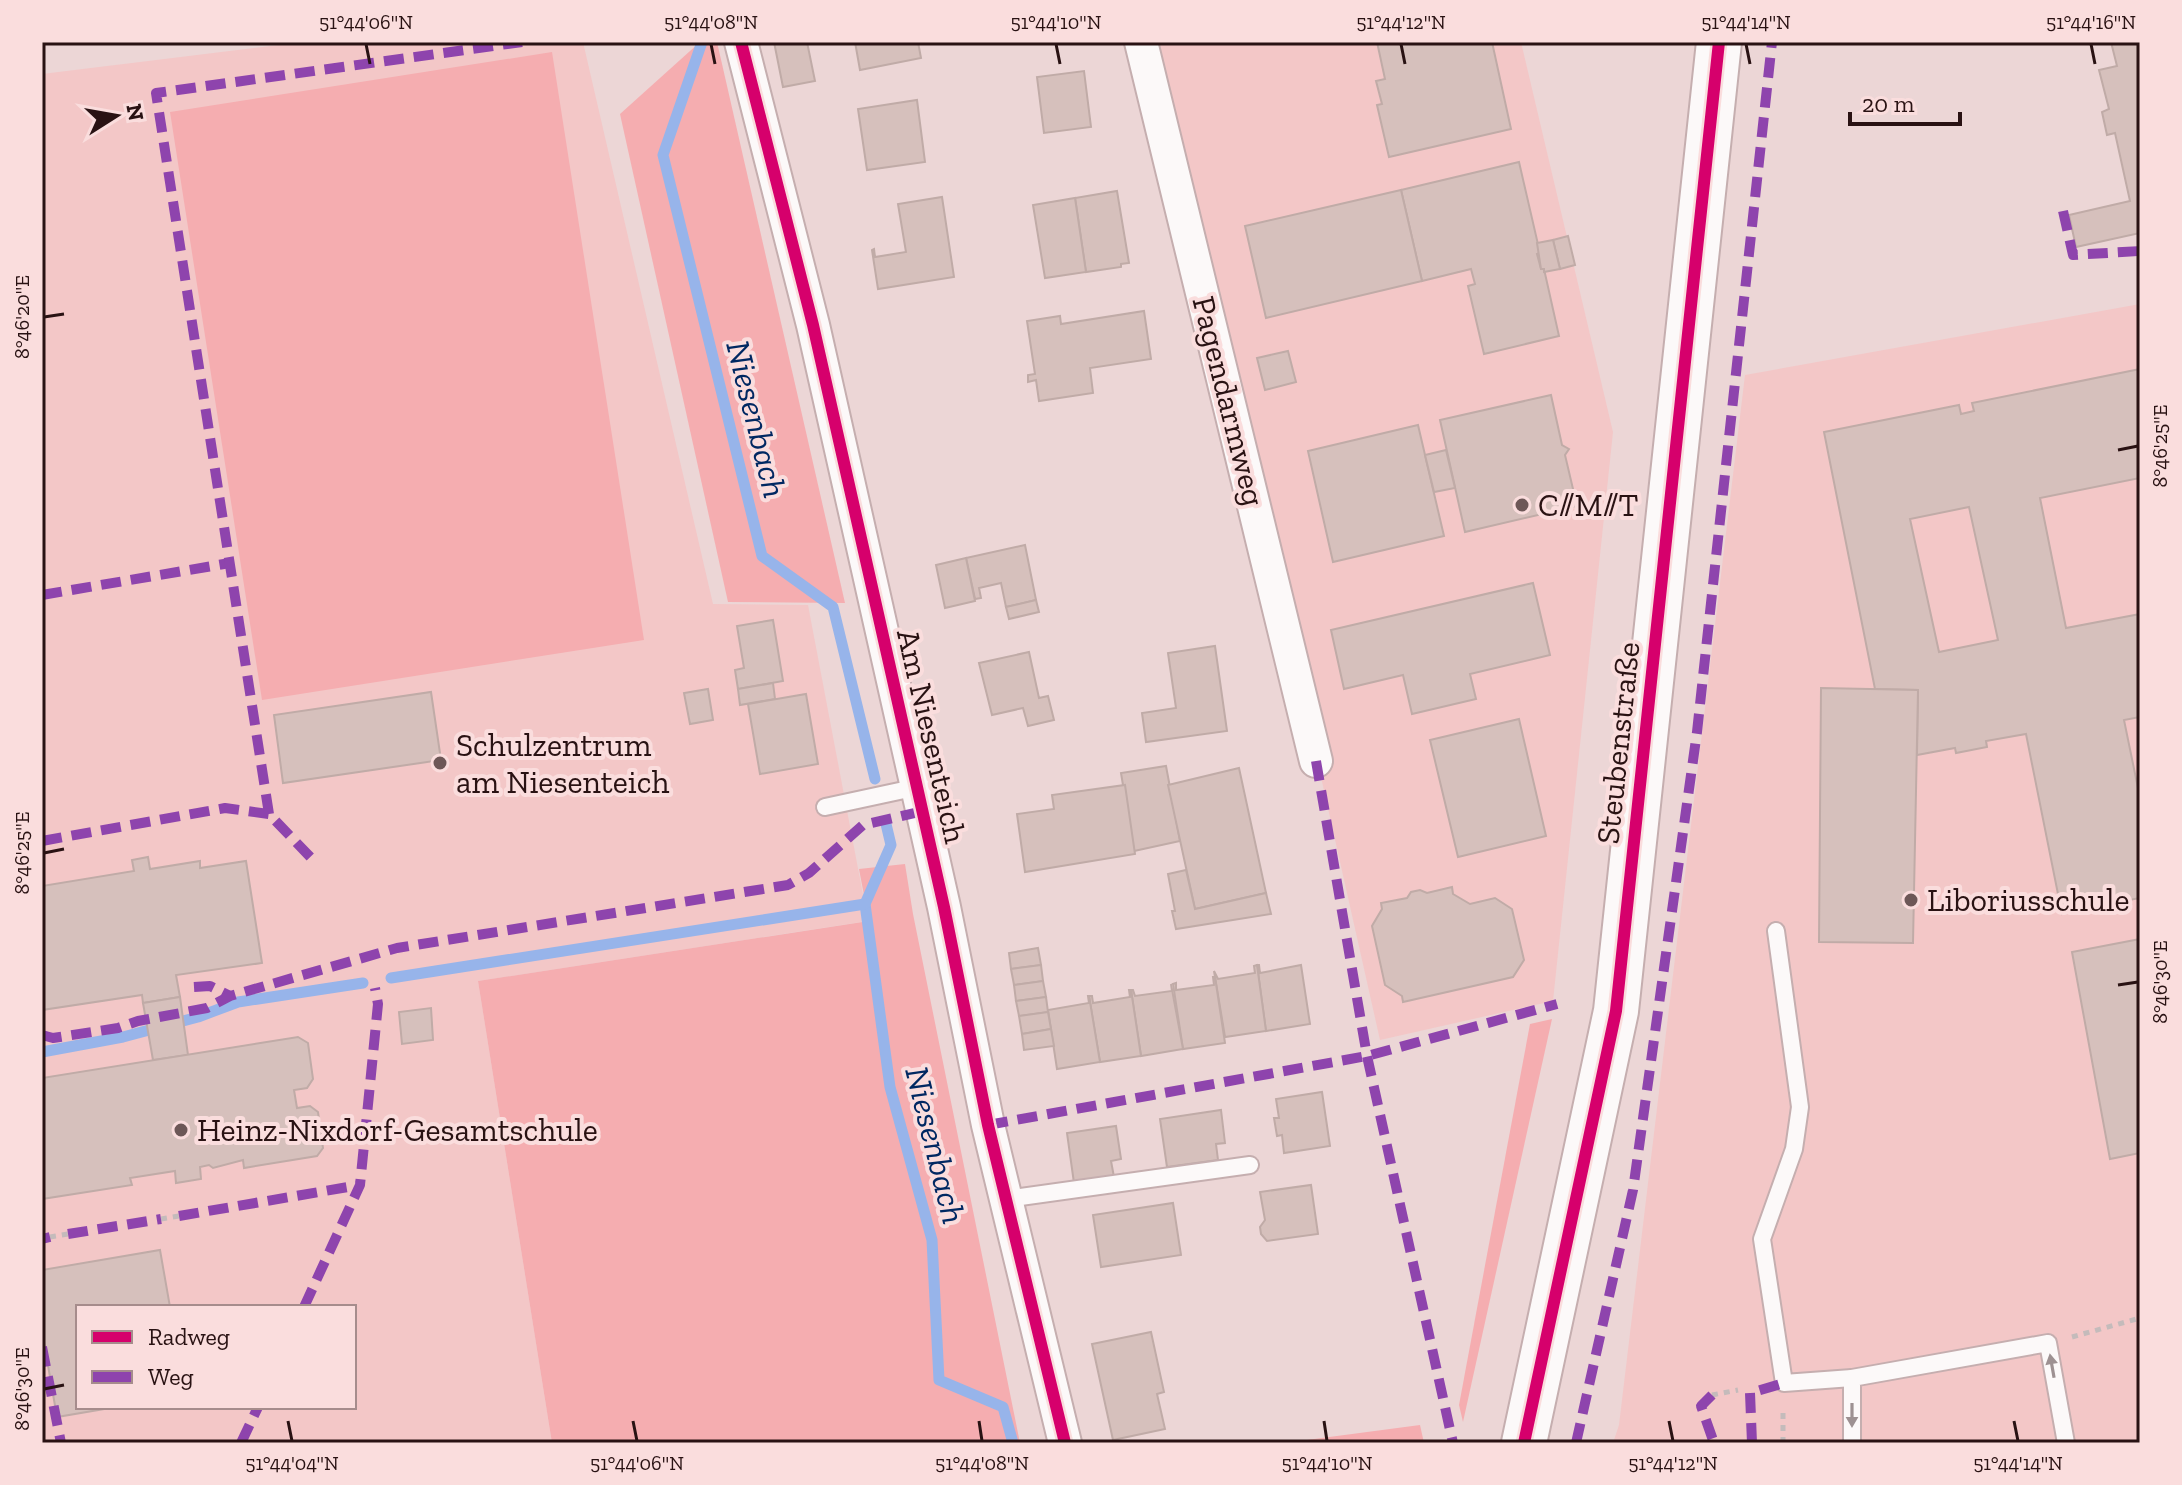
<svg xmlns="http://www.w3.org/2000/svg" width="2182" height="1485" font-family="'Zilla Slab',serif">
	<style>
		.built { fill: #f3c7c7; fill-rule: evenodd }
		.green { fill: #f5adb0 }
		.lines { fill: none; stroke-linecap: round; stroke-linejoin: round }
		.stream { stroke: #97b4ea; stroke-width: 11 }
		.building { fill: #d6c0bc; stroke: #c0aba7; stroke-width: 2; fill-rule: evenodd }
		.lane-casing { stroke: #c5aeaf; stroke-width: 20 }
		.street-casing { stroke: #c5aeaf; stroke-width: 36 }
		.secondary-casing { stroke: #c5aeaf; stroke-width: 48 }
		.path { stroke: #c4bbbb; stroke-width: 5; stroke-dasharray: 6 6; stroke-linecap: butt }
		.lane { stroke: #fcf9f9; stroke-width: 16 }
		.street { stroke: #fcf9f9; stroke-width: 32 }
		.secondary { stroke: #fcf9f9; stroke-width: 44 }
		.quiet { stroke: #8e44ad; stroke-width: 10; stroke-dasharray: 20 10; stroke-linecap: butt }
		.cycleway-casing { stroke: #fadddd; stroke-width: 17 }
		.cycleway { stroke: #d6006c; stroke-width: 12 }
		.oneway { fill: #9d9192 }
		.ticks { fill: none; stroke: #291213; stroke-width: 3 }
		.poi-dot { fill: #6d5757; stroke: #fadddd; stroke-width: 3 }
		.labels { text-anchor: middle; stroke-width: 8; stroke-linejoin: round; paint-order: stroke }
		.street-label { font-size: 32px; fill: #291213; stroke: #fadddd }
		.poi-label { font-size: 32px; fill: #291213; stroke: #fadddd; text-anchor: start }
		.water-label { font-size: 34px; font-style: italic; fill: #002862; stroke: #fadddd }
		.neatline { fill: none; stroke: #291213; stroke-width: 3 }
		.ticks-label { font-size: 20px; text-anchor: middle; fill: #291213 }
	</style>
	<rect width="100%" height="100%" fill="#ecd6d6"/>
	<!-- built -->
	<g class="built">
		<path d="M303,42H583L713,604L808,605L868,921L478,981L552,1443H42V74ZM78,1307H354V1407H78Z"/>
		<polygon points="1156,42 1521,42 1613,432 1553,1001 1380,1040"/>
		<polygon points="2140,304 2140,1443 1613,1443 1619,1425 1745,375"/>
	</g>
	<!-- green -->
	<g class="green">
		<polygon points="700,42 717,42 845,603 728,602 620,114"/>
		<polygon points="552,52 644,640 262,700 170,112"/>
		<polygon points="905,864 913,914 1020,1443 552,1443 478,981 869,921 859,869"/>
		<polygon points="1552,1019 1463,1422 1459,1405 1530,1024"/>
		<polygon points="1420,1425 1424,1443 1284,1443"/>
	</g>
	<g class="lines">
		<!-- stream -->
		<g class="stream">
			<polyline points="702,42 663,155 762,556 833,607 875,779"/>
			<polyline points="886,824 891,845 865,904 890,1087 932,1240 939,1380 1003,1407 1013,1443"/>
			<polyline points="391,978 865,904"/>
			<polyline points="42,1052 123,1037 198,1017 238,1002 363,983"/>
		</g>
	</g>
	<!-- building -->
	<g class="building">
		<polygon points="774,42 807,42 815,81 783,87"/>
		<polygon points="855,42 918,42 921,58 860,70"/>
		<polygon points="1377,42 1492,42 1511,129 1389,157 1377,105 1382,104 1376,81 1385,79"/>
		<polygon points="2111,42 2140,42 2140,233 2076,247 2069,215 2130,201 2115,133 2107,135 2102,112 2109,109 2099,70 2117,66"/>
		<polygon points="1084,71 1091,127 1044,133 1037,77"/>
		<polygon points="917,100 925,162 867,170 858,109"/>
		<polygon points="1519,162 1540,253 1537,254 1541,269 1544,269 1559,336 1484,354 1468,286 1475,284 1471,269 1422,281 1401,190"/>
		<polygon points="1401,190 1422,281 1266,318 1245,226"/>
		<polygon points="1117,191 1129,263 1121,264 1121,267 1086,272 1075,198"/>
		<polygon points="942,197 954,277 878,289 872,250 874,249 875,257 906,252 898,204"/>
		<polygon points="1075,198 1086,272 1045,278 1033,205"/>
		<polygon points="1568,236 1575,265 1560,269 1553,240"/>
		<polygon points="1553,240 1560,269 1544,272 1544,269 1541,269 1537,243"/>
		<polygon points="1144,311 1151,359 1090,368 1093,393 1039,401 1036,380 1028,382 1028,375 1035,374 1027,321 1060,316 1061,324"/>
		<polygon points="1288,351 1296,382 1265,390 1257,358"/>
		<path d="M2140,369V478L2040,498L2066,628L2140,614V717L2124,720L2140,798V898L2118,902L2117,898L2101,901L2102,906L2062,914L2026,734L1986,741L1987,747L1956,753L1955,748L1917,755L1918,690L1875,689L1824,432L1959,405L1961,414L1974,411L1972,403ZM1969,507L1998,640L1939,652L1910,519Z"/>
		<polygon points="1551,395 1562,445 1569,449 1565,455 1577,506 1465,532 1440,420"/>
		<polygon points="1418,425 1444,536 1333,562 1308,451"/>
		<polygon points="1446,450 1455,488 1434,492 1425,455"/>
		<polygon points="1025,545 1036,600 1006,607 1001,583 979,588 981,598 975,599 966,558"/>
		<polygon points="966,558 975,601 945,608 936,565"/>
		<polygon points="1533,583 1550,655 1470,674 1476,699 1412,714 1403,675 1344,689 1331,630"/>
		<polygon points="1036,600 1039,612 1009,619 1006,607"/>
		<polygon points="773,620 783,681 738,689 735,670 744,668 737,626"/>
		<polygon points="1215,646 1227,731 1146,742 1142,713 1176,708 1168,653"/>
		<polygon points="1029,652 1039,698 1048,696 1054,720 1028,726 1023,708 992,715 979,663"/>
		<polygon points="773,683 775,699 740,705 738,689"/>
		<polygon points="1821,688 1918,690 1913,943 1819,942"/>
		<polygon points="708,689 713,720 690,724 684,693"/>
		<polygon points="431,692 441,760 283,783 274,715"/>
		<polygon points="806,694 818,764 760,774 748,704"/>
		<polygon points="1519,719 1546,836 1458,857 1430,740"/>
		<polygon points="1166,766 1180,841 1134,851 1121,773"/>
		<polygon points="1239,768 1266,893 1195,909 1168,785"/>
		<polygon points="1125,785 1135,854 1025,872 1017,814 1054,809 1052,795"/>
		<polygon points="148,857 150,869 200,861 200,868 246,861 262,963 176,975 180,997 143,1003 142,995 42,1010 42,886 134,871 132,860"/>
		<polygon points="1186,870 1195,909 1266,893 1271,914 1176,929 1172,911 1175,911 1168,874"/>
		<polygon points="1452,887 1453,894 1470,904 1495,898 1512,909 1524,960 1513,977 1403,1002 1402,996 1385,985 1372,926 1382,909 1381,903 1407,898 1411,892 1420,890 1427,893"/>
		<polygon points="2140,939 2140,1153 2110,1159 2072,952"/>
		<polygon points="1038,948 1041,965 1011,969 1009,953"/>
		<polygon points="1041,965 1043,981 1014,985 1011,969"/>
		<polygon points="1257,965 1259,965 1260,973 1301,965 1310,1024 1266,1031"/>
		<polygon points="1257,965 1266,1031 1225,1037 1214,971 1218,979 1255,973 1254,966"/>
		<polygon points="1213,977 1215,977 1225,1043 1183,1049 1173,984 1176,983 1176,990 1214,985"/>
		<polygon points="1043,981 1046,997 1016,1001 1014,985"/>
		<polygon points="1171,984 1183,1049 1141,1056 1131,990 1133,990 1135,996 1172,991"/>
		<polygon points="1129,990 1131,990 1141,1056 1100,1062 1089,996 1092,996 1093,1003 1130,997"/>
		<polygon points="1088,996 1089,996 1100,1062 1057,1069 1048,1010 1089,1003"/>
		<polygon points="180,997 188,1055 153,1060 143,1003"/>
		<polygon points="1046,997 1048,1012 1019,1016 1016,1001"/>
		<polygon points="431,1008 433,1040 402,1044 399,1012"/>
		<polygon points="1048,1012 1051,1029 1022,1034 1019,1016"/>
		<polygon points="1051,1029 1054,1046 1024,1050 1022,1034"/>
		<polygon points="298,1037 308,1043 313,1079 307,1088 294,1090 297,1108 310,1106 318,1112 323,1148 317,1156 244,1168 243,1160 213,1168 209,1165 200,1167 201,1179 176,1183 175,1171 130,1178 132,1185 42,1199 42,1078"/>
		<polygon points="1322,1092 1330,1146 1284,1153 1282,1135 1277,1136 1274,1118 1279,1118 1276,1099"/>
		<polygon points="1221,1110 1225,1143 1216,1144 1218,1160 1167,1167 1160,1119"/>
		<polygon points="1116,1126 1121,1159 1111,1161 1114,1177 1074,1183 1067,1133"/>
		<polygon points="1311,1185 1318,1234 1267,1241 1261,1234 1260,1227 1265,1220 1260,1192"/>
		<polygon points="1173,1203 1181,1255 1101,1267 1093,1215"/>
		<polygon points="160,1250 170,1307 78,1307 78,1407 116,1407 57,1417 42,1331 42,1270"/>
		<polygon points="1151,1332 1164,1392 1157,1394 1165,1429 1113,1440 1092,1344"/>
	</g>
	<g class="lines">
		<!-- lane casing -->
		<g class="lane-casing">
			<g id="lane">
				<polyline points="825,807 918,787"/>
				<polyline points="1776,931 1800,1107 1794,1149 1762,1239 1784,1383 1852,1378"/>
				<polyline points="1006,1199 1250,1165"/>
				<polyline points="1852,1443 1852,1378 2048,1343 2066,1443"/>
			</g>
		</g>
		<!-- street casing -->
		<g class="street-casing">
			<g id="street">
				<polyline points="741,42 813,325 944,907 988,1125 1065,1443"/>
				<polyline points="1141,42 1316,761"/>
			</g>
		</g>
		<!-- secondary casing -->
		<g class="secondary-casing">
			<polyline id="secondary" points="1524,1443 1616,1011 1719,42"/>
		</g>
		<!-- path -->
		<g class="path">
			<polyline points="161,1219 179,1216"/>
			<polyline points="50,1237 68,1234"/>
			<polyline points="2072,1337 2140,1318"/>
			<polyline points="1712,1395 1738,1390"/>
			<polyline points="1783,1443 1783,1408"/>
		</g>
		<!-- lane -->
		<use href="#lane" class="lane"/>
		<!-- street -->
		<use href="#street" class="street"/>
		<!-- secondary -->
		<use href="#secondary" class="secondary"/>
		<!-- quiet -->
		<g class="quiet">
			<polyline points="2063,211 2073,255 2140,251"/>
			<polyline points="42,595 230,563"/>
			<polyline points="1316,761 1367,1056 1453,1443"/>
			<polyline points="269,814 156,93 522,42"/>
			<polyline points="42,841 225,808 269,814 315,862"/>
			<polyline points="194,987 210,986 230,996"/>
			<polyline points="42,1035 53,1038 118,1028 138,1021 207,1008 230,996 397,948 788,885 809,873 863,825 923,811"/>
			<polyline points="988,1125 1367,1056 1557,1004"/>
			<polyline points="179,1216 360,1185"/>
			<polyline points="68,1234 161,1219"/>
			<polyline points="42,1239 50,1237"/>
			<polyline points="304,1307 360,1185 378,1004 375,988"/>
			<polyline points="42,1347 61,1443"/>
			<polyline points="1712,1395 1701,1406 1714,1443"/>
			<polyline points="241,1443 258,1407"/>
			<polyline points="1576,1443 1633,1190 1697,732 1772,42"/>
			<polyline points="1752,1443 1750,1393 1784,1383"/>
		</g>
		<!-- cycleway casing -->
		<g class="cycleway-casing">
			<g id="cycleway">
				<polyline points="741,42 813,325 944,907 988,1125 1065,1443"/>
				<polyline points="1524,1443 1616,1011 1719,42"/>
			</g>
		</g>
		<!-- cycleway -->
		<use href="#cycleway" class="cycleway"/>
	</g>
	<!-- one-way arrows -->
	<defs><path id="oneway-solid" d="M-6-.8H1V-3.2L6.5 0L1 3.2V.8H-6Z" transform="scale(2)"/></defs>
	<g class="oneway">
		<use href="#oneway-solid" transform="translate(2052 1366) rotate(-100)"/>
		<use href="#oneway-solid" transform="translate(1852 1415) rotate(90)"/>
	</g>
	<!-- ticks -->
	<path class="ticks" d="M366,44L370,64M711,44L715,64M1056,44L1060,64M1401,44L1405,64M1746,44L1750,64M2091,44L2095,64M44,317L64,314M2118,450L2138,446M44,853L64,849M2118,985L2138,982M44,1389L64,1385M288,1421L292,1441M633,1421L637,1441M979,1421L982,1441M1324,1421L1327,1441M1669,1421L1673,1441M2014,1421L2018,1441"/>
	<!-- markers -->
	<g class="poi-dot">
		<circle cx="1522" cy="505" r="8"/>
		<circle cx="440" cy="763" r="8"/>
		<circle cx="1911" cy="900" r="8"/>
		<circle cx="181" cy="1130" r="8"/>
	</g>
	<g class="labels">
		<!-- street labels -->
		<g class="street-label">
			<text transform="translate(1229 401) rotate(76)" y="11">Pagendarmweg</text>
			<text transform="translate(932 736) rotate(77)" y="11">Am Niesenteich</text>
			<text transform="translate(1618 743) rotate(-84)" y="11">Steubenstraße</text>
		</g>
		<!-- poi labels -->
		<g class="poi-label">
			<text x="1538" y="516">C//M//T</text>
			<text x="456" y="756">Schulzentrum<tspan x="456" dy="37">am Niesenteich</tspan></text>
			<text x="1927" y="911">Liboriusschule</text>
			<text x="197" y="1141">Heinz-Nixdorf-Gesamtschule</text>
		</g>
		<!-- water labels -->
		<g class="water-label">
			<text transform="translate(757 419) rotate(76)" y="12">Niesenbach</text>
			<text transform="translate(936 1145) rotate(76)" y="12">Niesenbach</text>
		</g>
	</g>
	<!-- border -->
	<rect width="2182" height="1485" fill="none" stroke="#fadddd" stroke-width="88"/>
	<!-- legend -->
	<rect x="76" y="1305" width="280" height="104" fill="#fadddd" stroke="#a68c8c" stroke-width="2"/>
	<rect x="92" y="1331" width="40" height="12" fill="#d6006c" stroke="#a68c8c" stroke-width="2"/>
	<text x="148" y="1345" font-size="24" fill="#291213">Radweg</text>
	<rect x="92" y="1371" width="40" height="12" fill="#8e44ad" stroke="#a68c8c" stroke-width="2"/>
	<text x="148" y="1385" font-size="24" fill="#291213">Weg</text>
	<!-- north arrow -->
	<g transform="translate(116 116) rotate(79)" stroke="#fadddd" stroke-width="6" paint-order="stroke">
	<path d="M0-6L14 30L0 20L-14 30Z" fill="#291213"/>
	<text y="-12" font-size="22" font-weight="bold" text-anchor="middle" fill="#291213">N</text>
	</g>
	<!-- scale -->
	<path d="M1850 112v12h110v-12" fill="none" stroke="#291213" stroke-width="4"/>
	<text x="1862" y="112" font-size="24" fill="#291213" stroke="#fadddd" stroke-width="6" paint-order="stroke">20 m</text>
	<rect x="44" y="44" width="2094" height="1397" class="neatline"/>
	<g class="ticks-label">
		<text x="366" y="29">51°44'06"N</text>
		<text x="711" y="29">51°44'08"N</text>
		<text x="1056" y="29">51°44'10"N</text>
		<text x="1401" y="29">51°44'12"N</text>
		<text x="1746" y="29">51°44'14"N</text>
		<text x="2091" y="29">51°44'16"N</text>
		<text transform="translate(22 317) rotate(-90)" y="7">8°46'20"E</text>
		<text transform="translate(2160 446) rotate(-90)" y="7">8°46'25"E</text>
		<text transform="translate(22 853) rotate(-90)" y="7">8°46'25"E</text>
		<text transform="translate(2160 982) rotate(-90)" y="7">8°46'30"E</text>
		<text transform="translate(22 1389) rotate(-90)" y="7">8°46'30"E</text>
		<text x="292" y="1470">51°44'04"N</text>
		<text x="637" y="1470">51°44'06"N</text>
		<text x="982" y="1470">51°44'08"N</text>
		<text x="1327" y="1470">51°44'10"N</text>
		<text x="1673" y="1470">51°44'12"N</text>
		<text x="2018" y="1470">51°44'14"N</text>
	</g>
</svg>
